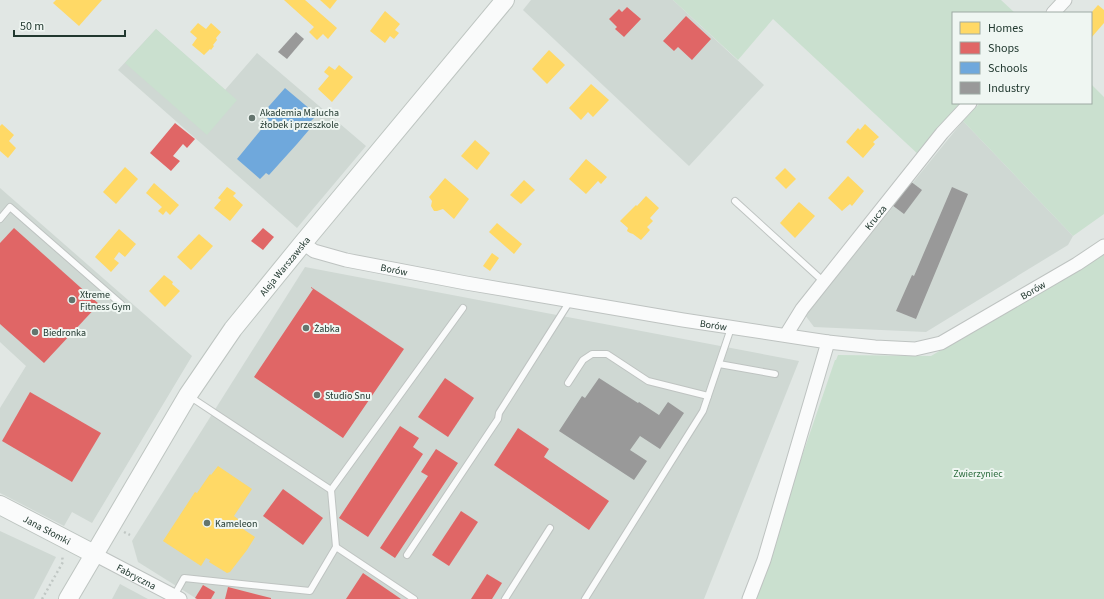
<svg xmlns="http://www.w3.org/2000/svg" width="1104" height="599" font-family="'Source Sans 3',sans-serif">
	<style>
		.built { fill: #cfd8d3 }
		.green { fill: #cae0cf }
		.homes { fill: #ffd966 }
		.shops { fill: #e06666 }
		.schools { fill: #6fa8dc }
		.industry { fill: #999 }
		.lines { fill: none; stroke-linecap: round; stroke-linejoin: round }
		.lane-casing { stroke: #bec3c1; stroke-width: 8 }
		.street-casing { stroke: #bec3c1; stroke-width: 15 }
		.secondary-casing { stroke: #bec5c1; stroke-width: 20 }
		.path { stroke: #c0c7c4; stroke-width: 2.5; stroke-dasharray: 2 3; stroke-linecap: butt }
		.lane { stroke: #fafbfb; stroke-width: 6 }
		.street { stroke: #fafbfb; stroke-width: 13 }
		.secondary { stroke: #fafbfb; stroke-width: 18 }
		.poi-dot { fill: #64756e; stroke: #eff6f2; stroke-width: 1.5 }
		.labels { text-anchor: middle; stroke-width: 4; stroke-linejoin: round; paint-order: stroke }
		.poi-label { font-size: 10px; fill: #21382f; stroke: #eff6f2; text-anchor: start }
		.street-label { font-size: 10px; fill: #21382f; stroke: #eff6f2 }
		.park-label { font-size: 10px; fill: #2d6d3f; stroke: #eff6f2 }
	</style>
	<rect width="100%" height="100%" fill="#e1e7e4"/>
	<!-- built -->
	<g class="built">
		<polygon points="531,0 673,0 764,85 689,166 523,10"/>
		<polygon points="156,29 225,90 257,53 366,146 297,228 118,70"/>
		<polygon points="963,121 1073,236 1068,245 926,332 814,327 805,315"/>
		<polygon points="0,188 192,356 92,523 72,512 64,526 0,493 0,408 26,366 0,342"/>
		<polygon points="305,267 799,361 704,599 197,599 138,562 132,541"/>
		<polygon points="0,531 56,557 34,599 0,599"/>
		<polygon points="120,584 148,599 112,599"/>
	</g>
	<!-- green -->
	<g class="green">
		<polygon points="673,0 1001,0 1015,13 953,13 953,103 965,103 920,156 773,19 738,60"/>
		<polygon points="156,29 237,100 207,135 125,63"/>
		<polygon points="1091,84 1104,97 1104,214 1073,236 963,121 980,103 1091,103"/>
		<polygon points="1104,251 1104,599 753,599 835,360 836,360 838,355 931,356 1099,256"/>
	</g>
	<!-- homes -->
	<g class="homes">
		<polygon points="56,0 102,0 79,26 53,3"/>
		<polygon points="284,0 305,0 337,28 328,39 323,34 317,40 309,32 314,27"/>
		<polygon points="320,0 337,0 330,9"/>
		<polygon points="1098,5 1104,10 1104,23 1091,38 1091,13"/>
		<polygon points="385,11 400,24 395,30 399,33 394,39 390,36 385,43 370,31"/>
		<polygon points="198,23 206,29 211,23 221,32 216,38 217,40 213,45 214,46 211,50 210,49 204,55 192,45 197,38 190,32"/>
		<polygon points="549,50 565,65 547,84 532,69"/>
		<polygon points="339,65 353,77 332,102 318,89 329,76 324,72 329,66 335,70"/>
		<polygon points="591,84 609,100 593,117 588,112 581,120 569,108"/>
		<polygon points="2,124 14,135 9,141 16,148 8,158 0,151 0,126"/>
		<polygon points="865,124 879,137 873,142 875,144 863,158 846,142 858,128 860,130"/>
		<polygon points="475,140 490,153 477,170 461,156"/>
		<polygon points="586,159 607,177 601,184 598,181 586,194 569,179"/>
		<polygon points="125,167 138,179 116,204 103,192"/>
		<polygon points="785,168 796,179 786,189 775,178"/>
		<polygon points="848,176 864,191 852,206 850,204 842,211 828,198"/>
		<polygon points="445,178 469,199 454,219 443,209 437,211 434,211 431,206 432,201 429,197"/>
		<polygon points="524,180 535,190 521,204 510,195"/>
		<polygon points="154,183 179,205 170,215 166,211 163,215 158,211 162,207 146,193"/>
		<polygon points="227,187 236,193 233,196 243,205 230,221 214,208 221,200 218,198"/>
		<polygon points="646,196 659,208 650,218 653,221 647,227 650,230 641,240 633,234 630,233 627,231 628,228 620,221 636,205 637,206"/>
		<polygon points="799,202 815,216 795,238 780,223"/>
		<polygon points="497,223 522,244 514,254 489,232"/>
		<polygon points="119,229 136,244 125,257 119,252 114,259 119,263 111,272 95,257"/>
		<polygon points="199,234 213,246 191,270 177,257"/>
		<polygon points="492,253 499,258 490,271 483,266"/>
		<polygon points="164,275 173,282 172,284 180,291 165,307 149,291"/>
		<polygon points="218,466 252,489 234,516 238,519 240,527 255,537 247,550 230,572 227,573 209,562 210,560 206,558 201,566 163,541 195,492 197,493 210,474 211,475"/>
	</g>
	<!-- shops -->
	<g class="shops">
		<polygon points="627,7 641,19 624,37 615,29 617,27 609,19 619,9 622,12"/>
		<polygon points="686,16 711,39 692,60 678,47 674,51 663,41"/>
		<polygon points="175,123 195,139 187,148 183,144 173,156 180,161 171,171 150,153"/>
		<polygon points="14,228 99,304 44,363 0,324 0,243"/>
		<polygon points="263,228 274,237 263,250 251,241"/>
		<polygon points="311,287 404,349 343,438 254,377 313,289 311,288"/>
		<polygon points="445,378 474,398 448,437 418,417"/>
		<polygon points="30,392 101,433 72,482 2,441"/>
		<polygon points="400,426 419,438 413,447 423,454 368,537 339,518"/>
		<polygon points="518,428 549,449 544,457 609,501 589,530 494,465"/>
		<polygon points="436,449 458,463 395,558 380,548 428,476 421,472"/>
		<polygon points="283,489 323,518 303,545 263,516"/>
		<polygon points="461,511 478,522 449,566 432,555"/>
		<polygon points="363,573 401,599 346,599"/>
		<polygon points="487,574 502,583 492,599 471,599"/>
		<polygon points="203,585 215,592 211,599 197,599 195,598"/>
		<polygon points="228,587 271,598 271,599 225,599"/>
	</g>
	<!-- schools -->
	<polygon class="schools" points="285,88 317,115 311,121 314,124 297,144 269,175 266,173 260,179 237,159 269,120 262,114"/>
	<!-- industry -->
	<g class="industry">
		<polygon points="296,32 304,39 287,59 278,52"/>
		<polygon points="910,181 922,190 904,214 892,205"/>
		<polygon points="952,187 968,194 916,319 896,311 912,275 914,276"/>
		<polygon points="599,378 638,403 639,402 659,415 668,402 684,413 660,449 640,436 630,450 647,461 634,480 559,431 582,396 585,398"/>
	</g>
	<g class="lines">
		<!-- lane casing -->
		<g class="lane-casing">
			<g id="lane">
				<polyline points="735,201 824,282"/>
				<polyline points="0,219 10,207 121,304"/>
				<polyline points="719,364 775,374"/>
				<polyline points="568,383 583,360 592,354 607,354 648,381 708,396"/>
				<polyline points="189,396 331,490 336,547"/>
				<polyline points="331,490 463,308"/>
				<polyline points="407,555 498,419 499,413 570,301"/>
				<polyline points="174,596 184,578 310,591 336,547 414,599"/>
				<polyline points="505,599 550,528"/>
				<polyline points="585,599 703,411 731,328"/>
			</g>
		</g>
		<!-- street casing -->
		<g class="street-casing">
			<g id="street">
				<polyline points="1053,13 1065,0"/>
				<path id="s1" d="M303,243L314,251L346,260L466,283L683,320L828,342L875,347L915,349L941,343L1077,264L1104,246"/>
				<path id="s2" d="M786,335L802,309L942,133L970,103"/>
				<path id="s3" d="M94,554L180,599"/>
				<polyline points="749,599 764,560 828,342"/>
			</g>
		</g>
		<!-- secondary casing -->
		<g class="secondary-casing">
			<g id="secondary">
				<path id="s4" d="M0,505L94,554"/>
				<path id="s5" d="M68,599L188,395L233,329L303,243L505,0"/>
			</g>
		</g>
		<!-- path -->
		<g class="path">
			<polyline points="124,532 130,535"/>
			<polyline points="42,599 63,562 62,556"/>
		</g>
		<!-- lane -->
		<use href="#lane" class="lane"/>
		<!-- street -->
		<use href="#street" class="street"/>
		<!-- secondary -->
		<use href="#secondary" class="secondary"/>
	</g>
	<!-- markers -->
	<g class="poi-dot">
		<circle cx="252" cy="118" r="4"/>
		<circle cx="72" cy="300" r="4"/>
		<circle cx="306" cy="328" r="4"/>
		<circle cx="35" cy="332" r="4"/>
		<circle cx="317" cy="395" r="4"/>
		<circle cx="207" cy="523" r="4"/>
	</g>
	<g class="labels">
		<!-- poi labels -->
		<g class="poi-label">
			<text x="260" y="116">Akademia Malucha<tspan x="260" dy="12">żłobek i przeszkole</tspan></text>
			<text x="80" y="298">Xtreme<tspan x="80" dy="12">Fitness Gym</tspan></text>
			<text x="314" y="332">Żabka</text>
			<text x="43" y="336">Biedronka</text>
			<text x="325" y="399">Studio Snu</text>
			<text x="215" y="527">Kameleon</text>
		</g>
		<!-- street labels -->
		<g class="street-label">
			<text dy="4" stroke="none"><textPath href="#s2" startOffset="148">Krucza</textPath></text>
			<text dy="4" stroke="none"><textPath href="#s5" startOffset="398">Aleja Warszawska</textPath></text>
			<text dy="4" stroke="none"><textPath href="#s1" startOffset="96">Borów</textPath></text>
			<text dy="4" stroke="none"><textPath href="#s1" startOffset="756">Borów</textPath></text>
			<text dy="4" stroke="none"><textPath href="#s1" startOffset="420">Borów</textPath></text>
			<text dy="4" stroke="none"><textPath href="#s4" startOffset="53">Jana Słomki</textPath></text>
			<text dy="4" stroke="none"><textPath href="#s3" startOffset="48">Fabryczna</textPath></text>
		</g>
		<!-- park labels -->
		<g class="park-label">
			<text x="978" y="477">Zwierzyniec</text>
		</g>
	</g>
	<!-- legend -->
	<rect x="952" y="12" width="140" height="92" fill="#eff6f2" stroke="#9daaa4"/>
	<rect x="960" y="22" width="20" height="12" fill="#ffd966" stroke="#9daaa4"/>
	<text x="988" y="32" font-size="12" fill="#21382f">Homes</text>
	<rect x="960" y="42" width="20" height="12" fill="#e06666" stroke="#9daaa4"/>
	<text x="988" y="52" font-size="12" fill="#21382f">Shops</text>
	<rect x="960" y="62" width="20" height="12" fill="#6fa8dc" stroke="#9daaa4"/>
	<text x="988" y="72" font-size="12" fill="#21382f">Schools</text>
	<rect x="960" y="82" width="20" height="12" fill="#999999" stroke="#9daaa4"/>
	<text x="988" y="92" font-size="12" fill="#21382f">Industry</text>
	<!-- scale -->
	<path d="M14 30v6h111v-6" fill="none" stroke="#21382f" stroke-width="2"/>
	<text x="20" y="30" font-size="12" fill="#21382f" stroke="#eff6f2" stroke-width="3" paint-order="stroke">50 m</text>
</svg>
